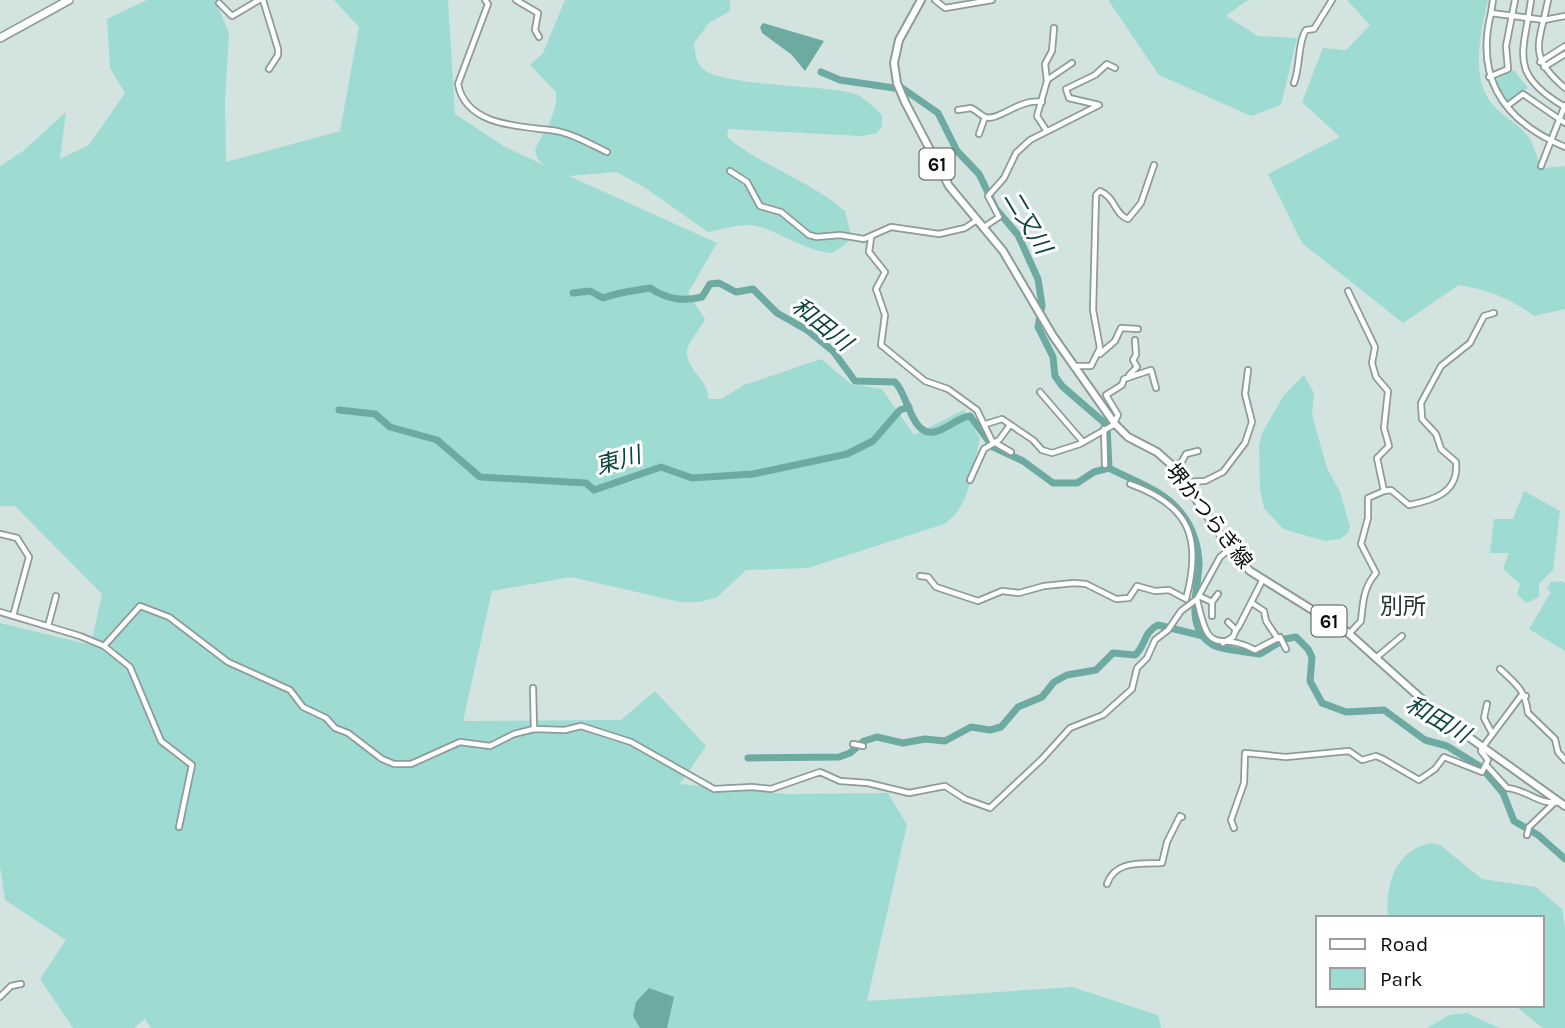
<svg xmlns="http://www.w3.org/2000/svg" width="1565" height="1028" font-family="Karla,'Noto Sans JP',sans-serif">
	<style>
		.green { fill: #9edbd3 }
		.water { fill: #6daaa2 }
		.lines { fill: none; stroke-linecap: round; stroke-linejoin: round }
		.river { stroke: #6daaa2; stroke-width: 7 }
		.minor-casing { stroke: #8d9c9a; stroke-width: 8 }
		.major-casing { stroke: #8d9c9a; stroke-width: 10 }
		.highway-casing { stroke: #8d9c9a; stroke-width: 10 }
		.minor { stroke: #fff; stroke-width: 4.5 }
		.major { stroke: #fff; stroke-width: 6 }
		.highway { stroke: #fff; stroke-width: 7 }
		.labels { text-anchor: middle; stroke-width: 6; stroke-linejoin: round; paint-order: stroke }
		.shield { fill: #fff; stroke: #525656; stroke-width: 2 }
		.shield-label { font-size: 19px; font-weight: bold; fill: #080e0d }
		.street-label { font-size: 21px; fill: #080e0d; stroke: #fff }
		.water-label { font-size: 23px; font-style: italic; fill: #0c443f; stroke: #fff }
		.neighbourhood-label { font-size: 23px; fill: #263332; stroke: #fff }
	</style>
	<rect width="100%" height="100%" fill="#d3e3e0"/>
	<!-- green -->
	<g class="green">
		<path d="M147,0H215L229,33L225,102L226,162L340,131L359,27L334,0H448L455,114L505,147L544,165L537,158L535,149C545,130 558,114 556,92L530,65L543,53L565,0H730V11L709,23L694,43C695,51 695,61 702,68C718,86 822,85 852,93C863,95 874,108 882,115V126L877,133L862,136L728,129L727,137C763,167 809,180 845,211L851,235L846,244L832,253C799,250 774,226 747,225C734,225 720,230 708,232L644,187L616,172L569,176L717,243L688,293L705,319C701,330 686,342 687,354C688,371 710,382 708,399H721L744,385L821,359L851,384L882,389L914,435L964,410L980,439C972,469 971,506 944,524L808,568L746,570L717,597L700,602H680L571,577L492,591L463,721L621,720L655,691L706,746L680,784L787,794L888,793L907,825L867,1001L1072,987L1158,1015L1161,1028H151L145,1019L134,1028H73L40,979L66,940L5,900L0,866V623L91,645L102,594L15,506H0V166L22,152L66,112L60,159L89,145L125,93L110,68L107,19Z"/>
		<polygon points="1108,0 1253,0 1246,1 1226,16 1258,36 1297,38 1281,105 1251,116 1159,75"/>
		<path d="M1347,0H1488C1481,31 1469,78 1493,105C1502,116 1517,123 1526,134C1535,143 1535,157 1542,168L1565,166V309L1534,316C1510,298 1488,290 1459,285L1403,323L1302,243L1268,174L1340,137L1302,102L1323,48L1346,50L1370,25Z"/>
		<polygon points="1514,70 1528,88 1506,103 1495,86 1497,79"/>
		<polygon points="1304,375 1314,393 1312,415 1327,468 1340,492 1350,527 1348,533 1340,539 1325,541 1283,529 1264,508 1260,489 1259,445 1262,433 1284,395"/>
		<polygon points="1524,491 1560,511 1553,570 1539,584 1539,597 1526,603 1517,594 1520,584 1503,569 1509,553 1490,553 1494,519 1513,519"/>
		<polygon points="1561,581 1565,583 1565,651 1529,629 1551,592 1547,589 1551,582"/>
		<path d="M1431,843L1440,845L1482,879L1536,887L1562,909L1565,928V1028H1543L1514,1005H1542V918H1388C1385,885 1395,850 1431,843Z"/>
		<polygon points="1467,1013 1499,1028 1427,1028 1449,1015"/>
	</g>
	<!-- water -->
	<g class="water">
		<polygon points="763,23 824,41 805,71 792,55 762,33 760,27"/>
		<polygon points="649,988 674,997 667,1028 640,1028 633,1016 636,1002"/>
	</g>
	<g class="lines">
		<!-- river -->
		<g class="river">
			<polyline points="821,72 840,80 894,88"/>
			<polyline points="902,88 938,113 957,151 979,174 996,209 1018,235 1038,279 1042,305 1038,327 1053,357 1055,376 1062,386 1107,425 1109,468"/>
			<path d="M573,293L590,291L603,298C619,292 633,291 650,288C667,299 682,302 702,297L710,284L719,283L736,292L753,289L777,313L807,330L833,351L855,381L895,382C908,394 911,436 934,432C947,430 956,418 970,416L993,447L1023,461L1053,483H1077L1094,472L1109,468C1133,481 1166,491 1182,514C1193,528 1199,547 1199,565C1198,589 1184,628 1213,645C1221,649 1251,653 1260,654L1285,639L1296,637L1308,649L1312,657L1310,681L1322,703L1346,712L1384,710L1425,740L1447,746L1481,767L1503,793L1514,821L1538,835L1565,859"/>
			<polyline points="339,410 375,414 390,427 437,440 480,477 586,483 594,490 661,467 692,478 753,474 847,454 873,441 900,410 909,407"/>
			<path d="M748,758L839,757L850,753L864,741L877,737L903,743L925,739L945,741L971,727L990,730L1001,727L1018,707L1042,697L1054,682L1067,675L1096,670L1113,653L1135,655C1146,646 1143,632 1158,625L1203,636"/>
		</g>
		<!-- minor casing -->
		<g class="minor-casing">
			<g id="minor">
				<polyline points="263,0 278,49 278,55 269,69"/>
				<path d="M485,0L488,4L458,84C466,126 519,126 550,130C570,132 590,144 607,152"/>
				<polyline points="516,0 538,13 535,30 539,37"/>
				<polyline points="935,0 945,8 992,0"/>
				<path d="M1531,0C1524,53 1507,73 1565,107"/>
				<path d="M1548,0C1540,43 1526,55 1565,88"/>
				<polyline points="219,3 232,16 259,0"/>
				<polyline points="1491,13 1493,0"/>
				<path d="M1565,16L1544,20L1491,13C1475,78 1503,121 1565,147"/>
				<polyline points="1540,62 1565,46"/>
				<polyline points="1544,67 1565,54"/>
				<polyline points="1489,77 1508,69 1506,46 1515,0"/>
				<polyline points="1047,80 1072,63"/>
				<path d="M1294,83C1300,68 1298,41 1306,30L1314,29L1332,0"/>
				<polyline points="1507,106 1523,94 1565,123"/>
				<path d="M958,110L971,108C976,110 980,115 985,117C998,122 1019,98 1042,102"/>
				<polyline points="1046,130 1037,116 1047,81 1045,64 1052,51 1054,28"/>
				<polyline points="979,134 985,117"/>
				<polyline points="1541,166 1565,105"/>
				<polyline points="730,171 747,182 760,206 781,212 809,235 817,237 840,235 864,239 891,227 939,234 965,228 977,220"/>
				<polyline points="984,227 999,217 988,196 1004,178 1016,153 1030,140 1099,105 1069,98 1066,89 1095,75 1107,64 1115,68"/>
				<polyline points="871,238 869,252 885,272 876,289 885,315 881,345 925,381 948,389 977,410 992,441 1011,452"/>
				<path d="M1348,291L1375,347L1372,363L1376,377L1388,391L1384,428L1389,446L1377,458L1384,491L1368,498V518L1361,544L1376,573C1363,588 1363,603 1361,621L1349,634"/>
				<polyline points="1100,354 1115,341 1121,328 1138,329"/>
				<path d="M1074,366H1091L1100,348L1093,310L1096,195L1100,191C1115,197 1115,215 1128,219L1141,203L1154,165"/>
				<polyline points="1129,375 1137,367 1133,360 1136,355 1135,340"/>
				<polyline points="1040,392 1083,442"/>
				<polyline points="1114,423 1118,415 1106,395 1122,385 1124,379 1151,370 1156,388"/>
				<polyline points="986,424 1002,419 1033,440 1042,450 1052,453 1080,444 1115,424"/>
				<polyline points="1104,429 1105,465"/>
				<polyline points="1172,465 1181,463 1186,454 1198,451"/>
				<polyline points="970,480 984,449 999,440 1010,425"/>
				<polyline points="1185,482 1205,481 1223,472 1245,443 1252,422 1245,394 1248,370"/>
				<path d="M1384,491L1391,490L1409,505C1435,500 1459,492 1456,462L1441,449L1436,434L1422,419L1421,403L1441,366L1470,343L1484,316L1494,313"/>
				<polyline points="0,534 17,538 29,557 13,616"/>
				<path d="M920,576L928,577L936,587L978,601L1002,591L1019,593L1044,586L1074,583L1086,584L1116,599L1129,598L1137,586L1155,591L1169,590L1186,599C1202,539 1191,506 1130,484"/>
				<polyline points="1199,596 1212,602"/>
				<path d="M1197,599C1210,662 1217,629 1255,650L1280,637L1286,649"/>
				<polyline points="1252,603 1264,611 1266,621 1278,639"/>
				<polyline points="0,612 80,636 104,646 130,667 161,741 192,765 179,827"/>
				<polyline points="1212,616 1212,602 1218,594"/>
				<polyline points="1228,622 1236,630 1239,626 1263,579"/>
				<polyline points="48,626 56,596"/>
				<polyline points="1223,643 1233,637 1236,630"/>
				<polyline points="104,646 140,606 169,617 228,662 290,690 303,707 326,718 335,728 348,733 382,759 394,764 411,764 460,742 490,746 514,734 534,729 565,730 581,726 631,742 714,789 752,787 771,789 820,772 840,781 868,783 909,793 945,786 965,799 990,808 1042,759 1070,728 1103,715 1132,689 1137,668 1147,658 1155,640 1168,630 1181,611 1197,599 1220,557 1230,549"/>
				<polyline points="1377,657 1402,636"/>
				<path d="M1500,669C1517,685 1525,690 1528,713L1555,739L1558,752L1565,760"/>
				<polyline points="533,688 534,729"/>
				<polyline points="1487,704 1484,718 1492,733"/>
				<polyline points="853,744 863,746"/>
				<path d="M1487,766L1507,788C1526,789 1540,806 1559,802"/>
				<polyline points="1234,828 1231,820 1244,783 1245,753 1286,757 1349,751 1362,760 1376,756 1383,759 1419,780 1435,769 1444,757 1482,772 1488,760 1481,751 1482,748 1521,696 1526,696"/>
				<polyline points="1527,835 1529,827 1553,804"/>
				<path d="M1107,884C1115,860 1141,864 1162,863L1167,842L1180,816L1182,817"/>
				<polyline points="0,997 11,986 21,984"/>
			</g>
		</g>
		<!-- major casing -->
		<g class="major-casing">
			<polyline id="major" points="921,0 899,40 894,63 897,83 905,102 949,186 1003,251 1053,336 1115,424 1128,437 1157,452 1175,468 1230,549 1250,571 1346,631 1445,720 1565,806"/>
		</g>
		<!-- highway casing -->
		<g class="highway-casing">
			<polyline id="highway" points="0,38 69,0"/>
		</g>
		<!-- minor -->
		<use href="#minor" class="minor"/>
		<!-- major -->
		<use href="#major" class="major"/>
		<!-- highway -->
		<use href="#highway" class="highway"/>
	</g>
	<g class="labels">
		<!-- shield labels -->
		<g class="shield">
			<rect x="919.5" y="148.5" width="35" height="31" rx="5"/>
			<rect x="1311.5" y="605.5" width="35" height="31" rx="5"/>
		</g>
		<g class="shield-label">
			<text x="937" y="171">61</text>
			<text x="1329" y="628">61</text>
		</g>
		<!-- street labels -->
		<g class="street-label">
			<text transform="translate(1209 516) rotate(52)" y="7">堺かつらぎ線</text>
		</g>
		<!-- water labels -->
		<g class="water-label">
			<text transform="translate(1028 222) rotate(59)" y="8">二又川</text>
			<text transform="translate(822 324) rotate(39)" y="8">和田川</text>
			<text transform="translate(618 460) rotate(-16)" y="8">東川</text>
			<text transform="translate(1438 719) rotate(30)" y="8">和田川</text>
		</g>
		<!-- neighbourhood labels -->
		<g class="neighbourhood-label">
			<text x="1403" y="614">別所</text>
		</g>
	</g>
	<!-- legend -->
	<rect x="1316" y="916" width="228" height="91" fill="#ffffff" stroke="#9c9f9e" stroke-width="2"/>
	<rect x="1330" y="939" width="35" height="10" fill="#ffffff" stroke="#9c9f9e" stroke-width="2"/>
	<text x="1380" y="951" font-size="21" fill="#080e0d">Road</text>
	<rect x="1330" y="968" width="35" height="21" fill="#9edbd3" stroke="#9c9f9e" stroke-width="2"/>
	<text x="1380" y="986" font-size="21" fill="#080e0d">Park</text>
</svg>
